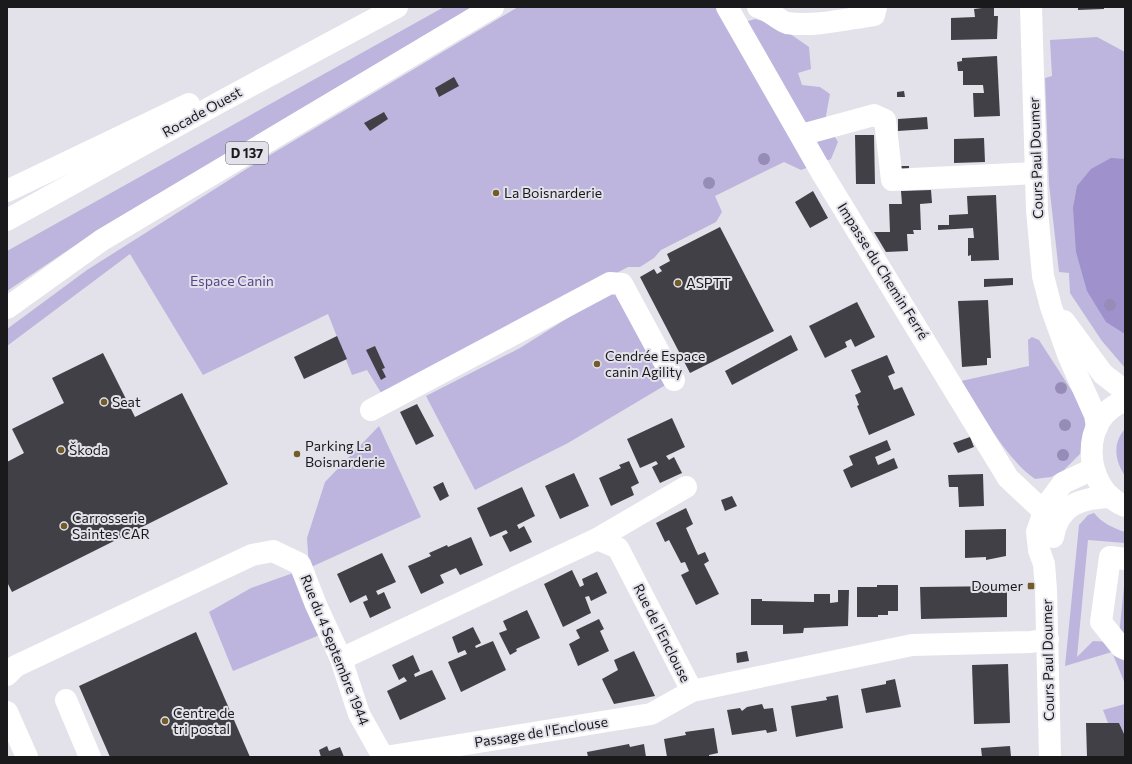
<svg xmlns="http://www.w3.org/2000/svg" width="1132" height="764" font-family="Commissioner,sans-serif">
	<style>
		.green { fill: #bdb5dd }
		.water { fill: #9e91cc }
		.building { fill: #414047 }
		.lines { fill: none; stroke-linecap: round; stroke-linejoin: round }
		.minor { stroke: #fff; stroke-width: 22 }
		.major { stroke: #fff; stroke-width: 22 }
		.tree { fill: #978bb7 }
		.poi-dot { fill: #735c2c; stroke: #e3e2ea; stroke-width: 1.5 }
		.labels { text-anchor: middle; stroke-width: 4; stroke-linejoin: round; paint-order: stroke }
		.shield { fill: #e3e2ea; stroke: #56555a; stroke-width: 1 }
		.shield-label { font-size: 13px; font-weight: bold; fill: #1a191c }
		.street-label { font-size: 14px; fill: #1a191c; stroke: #e3e2ea }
		.poi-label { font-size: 14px; fill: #1a191c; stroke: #e3e2ea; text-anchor: start }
		.park-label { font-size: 14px; fill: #59448e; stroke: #e3e2ea }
	</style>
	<rect width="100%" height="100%" fill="#e3e2ea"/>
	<!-- green -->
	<g class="green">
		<polygon points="444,7 472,7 98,230 7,291 7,251"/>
		<polygon points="518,7 716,7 728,27 755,19 776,24 809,47 811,69 798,73 802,85 820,87 830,94 825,121 838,142 831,159 801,170 784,162 715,196 722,212 716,222 661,250 654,258 640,267 628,267 383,396 367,370 352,375 328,314 203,375 130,254 7,346 7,329 87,270 248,168"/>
		<polygon points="1097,37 1125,52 1125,368 1102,341 1070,293 1069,273 1059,272 1049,184 1045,78 1052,76 1050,40"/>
		<polygon points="622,284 674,380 568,443 475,490 426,396 520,348"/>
		<path d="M1032,337L1039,340L1081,405L1090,413L1083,451L1064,470L1051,477L1035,479C1004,457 982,413 961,381L1029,366L1028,340Z"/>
		<polygon points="379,426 421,517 309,568 307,538 325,482"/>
		<path d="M1125,429V476C1115,461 1112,443 1125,429Z"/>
		<path d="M1094,513C1102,523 1113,528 1125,532V543L1088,540L1077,657L1093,641L1109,642L1125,657V684L1112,652L1065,666L1079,525L1088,515Z"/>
		<polygon points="293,573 322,634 233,671 209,612 251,588"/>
		<polygon points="1125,577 1125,639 1119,635"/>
		<polygon points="1125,704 1125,736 1119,723 1108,723 1103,710"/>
	</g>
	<!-- water -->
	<polygon class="water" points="1111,158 1125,159 1125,334 1106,322 1087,291 1076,252 1073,208 1077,186 1091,169"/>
	<!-- building -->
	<g class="building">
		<polygon points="990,7 994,7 994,16 998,16 997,39 951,40 951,18 975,17 974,9"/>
		<polygon points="1078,7 1104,7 1104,9 1078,10"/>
		<polygon points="997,56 1000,116 974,117 973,93 984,93 983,85 963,85 963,71 958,71 957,62 962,61 962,58"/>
		<polygon points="454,77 459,86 439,97 435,88"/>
		<polygon points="904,91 905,97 897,97 897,92"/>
		<polygon points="384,112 388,119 370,131 364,123"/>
		<polygon points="927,117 928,129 898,131 898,119"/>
		<polygon points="855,135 874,135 875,184 856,184"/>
		<polygon points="984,138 985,162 954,163 954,139"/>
		<polygon points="899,166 909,166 909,176"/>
		<polygon points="931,190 932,203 920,204 921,230 913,230 914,234 907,234 908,251 886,252 874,232 890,232 889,204 902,204 901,191"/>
		<polygon points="813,191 828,218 810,228 795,202"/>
		<polygon points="996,195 999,260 971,261 971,255 968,256 968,238 974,238 973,228 938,230 938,225 949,225 949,215 968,214 967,196"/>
		<polygon points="720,227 774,331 690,373 640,277 654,269 657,274 662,271 659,267 670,261 667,254"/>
		<polygon points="1013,278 1013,285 984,287 984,279"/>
		<polygon points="988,300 991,358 987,358 987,365 962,367 958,301"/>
		<polygon points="857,302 875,337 855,347 851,339 845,342 847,347 825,358 809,326"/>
		<polygon points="791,335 798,350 732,385 725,371"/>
		<polygon points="337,336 347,359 304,379 294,357"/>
		<polygon points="375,346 385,368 382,369 386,377 381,380 366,350"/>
		<polygon points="103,353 135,417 182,393 228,484 12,592 7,582 7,462 24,453 12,429 64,403 52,378"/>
		<polygon points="887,355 895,373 888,376 894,390 902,387 915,415 869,435 857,406 859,405 855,395 861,392 851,370"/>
		<polygon points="417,404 434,436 416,445 400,412"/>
		<polygon points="672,418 685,447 666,456 669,460 674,457 682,473 660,483 652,467 658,464 656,461 640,468 627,439"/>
		<polygon points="970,437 974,447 958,453 953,443"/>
		<polygon points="887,440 891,450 875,457 878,465 894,458 898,468 851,488 843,470 853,465 849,456"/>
		<polygon points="629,461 639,483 631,487 634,495 611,506 599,478 621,468 619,465"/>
		<polygon points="574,473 589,506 560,519 545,486"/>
		<polygon points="983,474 984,506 959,507 958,487 949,487 948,475"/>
		<polygon points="443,482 449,496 440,501 433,487"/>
		<polygon points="522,487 535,516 517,525 519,529 524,526 532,542 510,552 502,536 508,533 506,530 490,537 477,508"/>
		<polygon points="732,496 737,506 725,511 721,500"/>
		<polygon points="686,508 693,524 686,528 698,555 705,552 709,561 704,564 719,594 696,605 681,575 689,571 685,562 681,563 669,540 665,542 656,523"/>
		<polygon points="1006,529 1006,556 986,560 986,557 965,558 965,530"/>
		<polygon points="471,537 483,565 460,575 456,568 440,575 444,583 421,594 408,566 431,556 429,553 447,545 448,547"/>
		<polygon points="382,553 396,582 376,591 378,595 384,592 391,608 370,618 363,602 368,600 366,595 350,603 337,574"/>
		<polygon points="572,570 580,587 584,585 582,579 597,572 607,593 591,601 589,596 585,597 591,613 563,627 544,584"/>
		<polygon points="877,585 898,585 898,611 888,611 888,615 878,615 878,617 857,617 857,587 877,587"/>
		<polygon points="1007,586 1007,617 921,619 920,587"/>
		<polygon points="838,590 849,590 848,626 804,628 803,633 783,634 783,625 751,625 751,599 762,599 762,601 814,602 814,594 830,594 830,603 838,602"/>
		<polygon points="527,610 540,638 516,649 517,651 510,655 499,633 507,630 503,621"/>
		<polygon points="599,619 604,629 600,631 609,651 578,666 569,644 580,638 576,630"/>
		<polygon points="473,627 481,643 475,646 476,648 493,641 506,670 461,692 448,662 467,654 465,650 458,653 452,637"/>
		<polygon points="196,632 250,757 110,757 79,686"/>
		<polygon points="634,651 655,696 614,704 602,679 618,670 614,660"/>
		<polygon points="747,651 749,661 737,663 736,653"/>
		<polygon points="413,655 420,671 414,674 415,677 432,670 446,699 400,720 387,691 407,681 404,677 399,680 392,665"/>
		<polygon points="1008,664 1010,723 974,724 972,665"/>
		<polygon points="895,679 901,707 866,713 861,689 886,684 886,681"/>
		<polygon points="838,695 843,728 796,737 791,706 827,700 826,697"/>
		<polygon points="762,704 764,709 773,708 777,731 767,733 766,730 732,735 727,710 740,708 742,711 747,707"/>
		<polygon points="1086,723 1119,723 1125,736 1125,757 1087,757"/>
		<polygon points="714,728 718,753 709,755 709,757 667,757 664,739 686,735 685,732"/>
		<polygon points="629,744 630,747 644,744 646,757 588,757 587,752"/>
		<polygon points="327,746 329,751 340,747 344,757 321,757 319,750"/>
		<polygon points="1010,746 1011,757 982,757 981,748"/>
	</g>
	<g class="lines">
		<!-- minor -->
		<g class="minor">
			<polyline points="727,7 822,173 1008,478 1055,522"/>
			<path d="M758,7C770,10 779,21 787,23C815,27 846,19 874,15L876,7"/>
			<polyline points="1031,7 1037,210 1043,276 1051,307 1069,357 1095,415 1097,427"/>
			<polyline points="801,135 874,115 885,120 892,180 1036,173"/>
			<polyline points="1064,321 1103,374 1125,391"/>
			<path d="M1125,401C1079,416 1082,489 1125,506"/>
			<polyline points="371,410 610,283 622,284 674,380"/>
			<path d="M1053,537C1059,504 1081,498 1111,497"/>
			<polyline points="597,539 686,487"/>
			<polyline points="1125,559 1110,557 1101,622 1121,647 1125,649"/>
			<polyline points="341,659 597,539 618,548 692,691"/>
			<polyline points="7,675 16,666 252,555 273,551 300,564 316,605 341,659 359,714 383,757"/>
			<polyline points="66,700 90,757"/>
			<polyline points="7,712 27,757"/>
			<polyline points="385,757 651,714 692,691 912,645 1031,642 1048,639"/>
			<polyline points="1050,757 1046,590 1044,564 1039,550 1037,532 1044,512 1048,503 1063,483 1093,469"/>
		</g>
		<!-- major -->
		<g class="major">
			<polyline points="7,191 189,104"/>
			<polyline points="7,220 222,101 397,7"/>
			<polyline points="7,308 102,240 493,7"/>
		</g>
	</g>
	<!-- trees -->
	<g class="tree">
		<circle cx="764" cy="159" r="6"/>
		<circle cx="709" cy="183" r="6"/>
		<circle cx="1110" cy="305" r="6"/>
		<circle cx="1061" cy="388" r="6"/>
		<circle cx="1065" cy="425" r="6"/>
		<circle cx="1063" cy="455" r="6"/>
	</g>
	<!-- markers -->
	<g class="poi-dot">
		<circle cx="496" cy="193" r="4"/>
		<circle cx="678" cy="283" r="4"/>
		<circle cx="597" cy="364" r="4"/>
		<circle cx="104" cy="402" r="4"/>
		<circle cx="61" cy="450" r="4"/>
		<circle cx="297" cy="454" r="4"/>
		<circle cx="64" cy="526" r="4"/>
		<rect x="1027" y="582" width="8" height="8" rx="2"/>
		<circle cx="165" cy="721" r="4"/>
	</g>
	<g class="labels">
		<!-- shield labels -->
		<rect class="shield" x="226" y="142" width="42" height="22" rx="3"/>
		<g class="shield-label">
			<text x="247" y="158">D 137</text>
		</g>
		<!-- street labels -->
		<g class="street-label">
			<text transform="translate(202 112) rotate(-29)" y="5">Rocade Ouest</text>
			<text transform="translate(1036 158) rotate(-92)" y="5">Cours Paul Doumer</text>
			<text transform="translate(883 271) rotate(58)" y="5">Impasse du Chemin Ferré</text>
			<text transform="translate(662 633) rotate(63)" y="5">Rue de l'Enclouse</text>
			<text transform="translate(335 650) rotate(68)" y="5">Rue du 4 Septembre 1944</text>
			<text transform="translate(1048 660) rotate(-91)" y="5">Cours Paul Doumer</text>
			<text transform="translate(541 732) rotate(-9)" y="5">Passage de l'Enclouse</text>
		</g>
		<!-- poi labels -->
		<g class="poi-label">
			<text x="504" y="198">La Boisnarderie</text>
			<text x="686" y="288">ASPTT</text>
			<text x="605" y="361">Cendrée Espace<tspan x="605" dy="16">canin Agility</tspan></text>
			<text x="112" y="407">Seat</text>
			<text x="305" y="451">Parking La<tspan x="305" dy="16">Boisnarderie</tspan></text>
			<text x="69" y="455">Škoda</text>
			<text x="72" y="523">Carrosserie<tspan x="72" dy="16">Saintes CAR</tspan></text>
			<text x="1023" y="591" text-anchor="end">Doumer</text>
			<text x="173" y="718">Centre de<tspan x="173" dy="16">tri postal</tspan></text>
		</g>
		<!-- park labels -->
		<g class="park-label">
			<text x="232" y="286">Espace Canin</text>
		</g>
	</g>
	<!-- border -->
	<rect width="1132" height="764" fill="none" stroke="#1a191c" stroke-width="16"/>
</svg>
